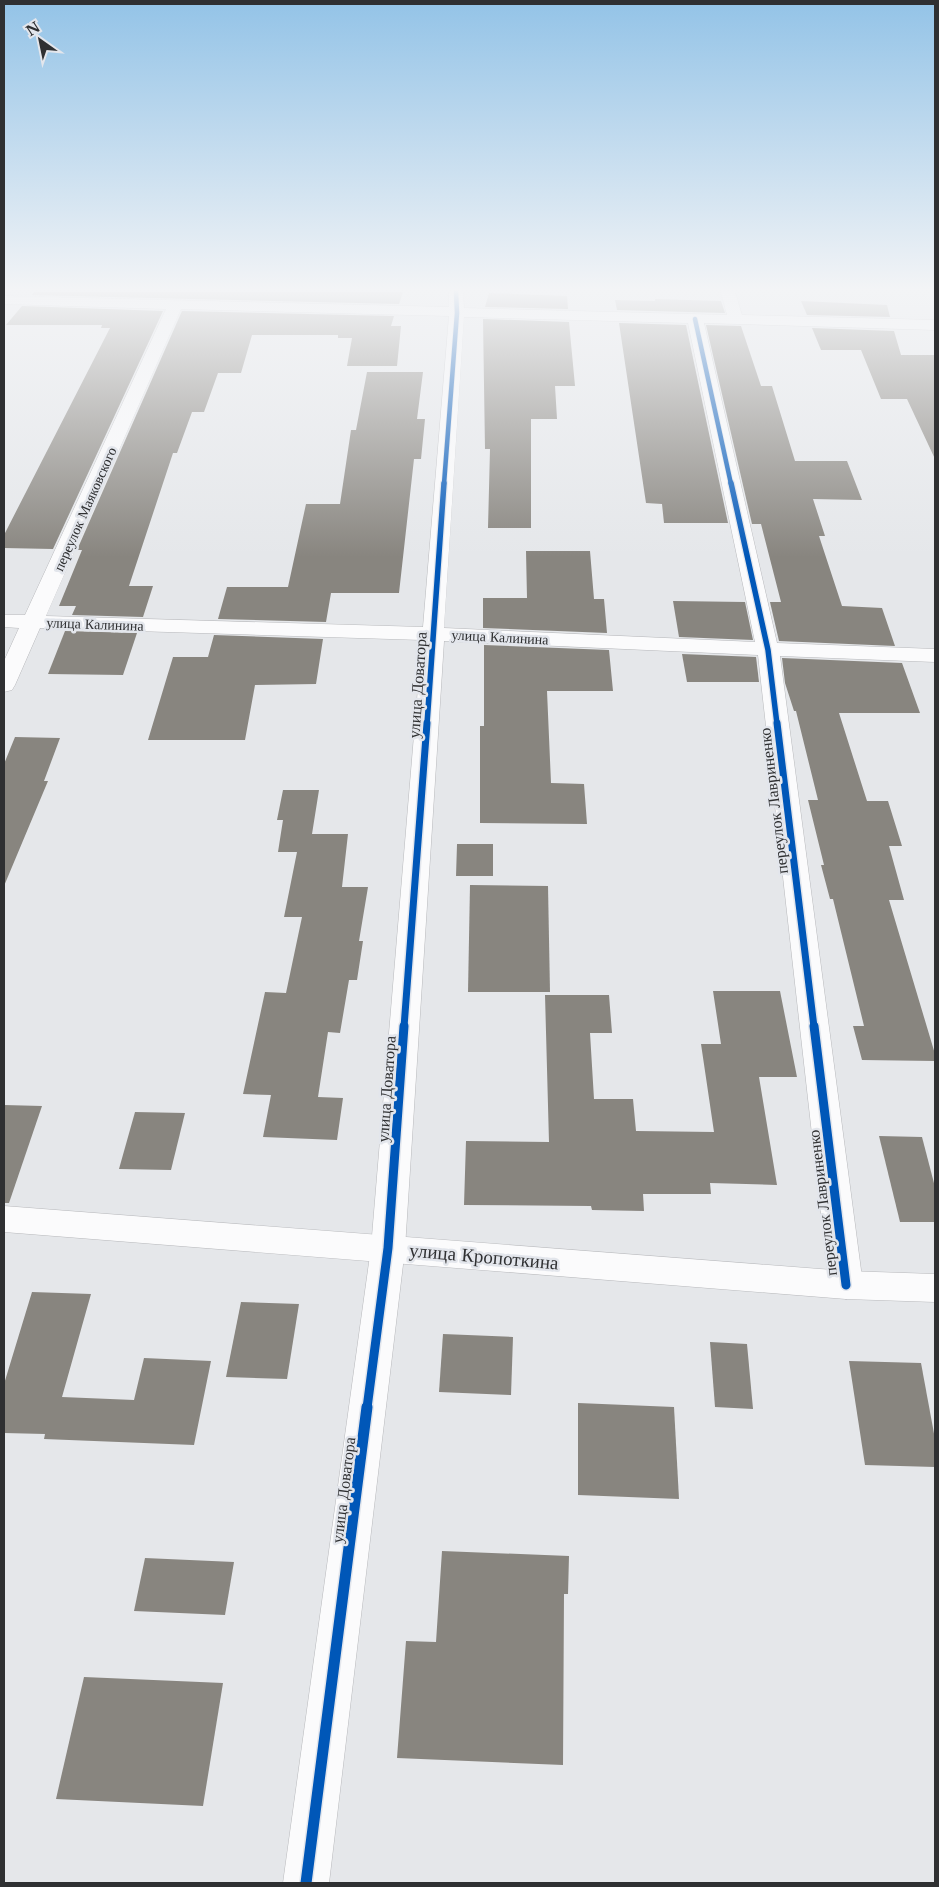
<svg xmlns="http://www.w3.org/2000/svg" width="939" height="1887" font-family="'Libre Baskerville',serif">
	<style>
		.building { fill: #88857f }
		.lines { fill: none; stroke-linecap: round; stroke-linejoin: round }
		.minor-casing { stroke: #b8b9bc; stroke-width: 1 }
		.major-casing { stroke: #b8b9bc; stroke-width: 1 }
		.minor { fill: #fbfbfc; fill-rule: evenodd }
		.major { fill: #fbfbfc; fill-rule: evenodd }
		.cycleway-far4-casing { stroke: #e3e6ec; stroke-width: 6 }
		.cycleway-far3-casing { stroke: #e3e6ec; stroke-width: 8 }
		.cycleway-far2-casing { stroke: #e3e6ec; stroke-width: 10 }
		.cycleway-far1-casing { stroke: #e3e6ec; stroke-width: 12 }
		.cycleway-casing { stroke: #e3e6ec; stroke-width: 14 }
		.cycleway-far4 { stroke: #0057b8; stroke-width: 4.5 }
		.cycleway-far3 { stroke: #0057b8; stroke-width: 5.5 }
		.cycleway-far2 { stroke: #0057b8; stroke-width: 7 }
		.cycleway-far1 { stroke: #0057b8; stroke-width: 9 }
		.cycleway { stroke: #0057b8; stroke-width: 11 }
		.labels { text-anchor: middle; stroke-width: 5; stroke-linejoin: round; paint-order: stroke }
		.far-street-label { font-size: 14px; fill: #2f3032; stroke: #e3e6ec }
		.street-label { font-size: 16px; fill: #2f3032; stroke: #e3e6ec }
		.near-street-label { font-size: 19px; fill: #2f3032; stroke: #e3e6ec }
	</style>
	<rect width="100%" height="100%" fill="#e5e7ea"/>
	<!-- building -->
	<g class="building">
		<polygon points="34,292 403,292 399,304 32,295"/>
		<polygon points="489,293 567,296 568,309 485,307"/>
		<polygon points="655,299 721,301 725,313 617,310 615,300 655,301"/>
		<polygon points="801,301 887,305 890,317 807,315"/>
		<polygon points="22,306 163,311 53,549 4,548 4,535 110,328 101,328 102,325 6,325"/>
		<polygon points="182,311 394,316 391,326 401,326 397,366 347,366 352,338 338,338 338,335 252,335 241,373 218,373 204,412 192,412 177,453 173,453 129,586 153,586 143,617 72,615 76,606 59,606 82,550 77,550"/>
		<polygon points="483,319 569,322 575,386 555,386 557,419 531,419 531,528 488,528 490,449 485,449"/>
		<polygon points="619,323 686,325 728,523 664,523 662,504 646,503"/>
		<polygon points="706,325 741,326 761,386 772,386 795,461 847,461 862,500 813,499 825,536 819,536 842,606 882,608 895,646 779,641 770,602 781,602 761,524 752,524"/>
		<polygon points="812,328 894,331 901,355 935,355 935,459 907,399 881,399 861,350 821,350"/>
		<polygon points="367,372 423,372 417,419 425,419 421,459 414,459 399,593 331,593 326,622 218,619 227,587 288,587 306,504 340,504 351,430 356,430"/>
		<polygon points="526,551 590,551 594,599 604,599 607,633 483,628 483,598 527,598"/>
		<polygon points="673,601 745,602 753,640 679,637"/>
		<polygon points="65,631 137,633 123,675 48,674"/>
		<polygon points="214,635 323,639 316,684 255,685 245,740 148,740 173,657 208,657"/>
		<polygon points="484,645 609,650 613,691 547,691 551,783 584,784 587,824 480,823 480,726 484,726"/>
		<polygon points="682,654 756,657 759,682 687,682"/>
		<polygon points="782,658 902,663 920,713 839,713 867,801 888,801 902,846 889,846 904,900 889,900 935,1054 935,1061 862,1060 853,1026 864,1026 833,899 830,899 821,865 824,865 808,800 818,800 796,711 794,711 785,683"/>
		<polygon points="15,737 60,738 44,781 48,781 4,886 4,764"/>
		<polygon points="283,790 319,790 312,834 348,834 342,887 368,887 359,941 363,941 357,980 349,980 340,1033 328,1032 318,1097 343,1098 337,1140 263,1137 271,1095 243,1094 265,992 286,993 302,917 284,917 297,852 278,852 283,820 277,820"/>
		<polygon points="457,844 493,844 493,876 456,876"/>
		<polygon points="470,885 548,886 550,992 468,992"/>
		<polygon points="713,991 780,991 797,1077 759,1077 777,1185 710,1183 711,1194 643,1194 644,1211 592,1210 591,1206 464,1205 466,1141 549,1142 545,995 609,995 612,1033 590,1033 594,1099 633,1099 636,1131 714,1132 701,1044 721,1044"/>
		<polygon points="4,1105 42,1106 9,1203 4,1203"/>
		<polygon points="135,1112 185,1113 171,1170 119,1169"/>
		<polygon points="879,1136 922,1137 935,1187 935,1222 900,1222"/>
		<polygon points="32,1292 91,1294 62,1397 134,1400 144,1358 211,1361 194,1445 44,1439 45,1434 4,1433 4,1384"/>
		<polygon points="241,1302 299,1304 287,1379 226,1377"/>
		<polygon points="443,1334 513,1337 511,1395 439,1392"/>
		<polygon points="710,1342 747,1344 753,1409 715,1407"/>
		<polygon points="849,1361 921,1363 935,1439 935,1467 865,1465"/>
		<polygon points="578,1403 674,1407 679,1499 578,1495"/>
		<polygon points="442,1551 569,1556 568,1594 564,1594 563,1765 397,1758 406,1641 436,1642"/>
		<polygon points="145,1558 234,1562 225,1615 134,1611"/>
		<polygon points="84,1677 223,1683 203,1806 56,1799"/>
	</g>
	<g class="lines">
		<!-- minor casing -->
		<g class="minor-casing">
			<path id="minor" d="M449,292H463L464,308L727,315L721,292H735L742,315L935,320V330L704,323L777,643L935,649V662L780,656L863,1285L858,1295L846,1299L834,1295L829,1285L758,655L444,641L405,1248L329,1883H283L371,1248L422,640L40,628L15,685L12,690L4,692V661L19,628L4,627V615H25L166,309L4,304V296L449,307ZM181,309L449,316L423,627L46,616ZM464,317L688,323L755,642L444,628Z"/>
		</g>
		<!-- major casing -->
		<g class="major-casing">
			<polygon id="major" points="4,1206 846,1271 935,1274 935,1302 846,1299 4,1232"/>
		</g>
		<!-- minor -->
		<use href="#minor" class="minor"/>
		<!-- major -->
		<use href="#major" class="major"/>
		<!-- cycleway-far4 casing -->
		<g class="cycleway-far4-casing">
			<g id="cycleway-far4">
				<polyline points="695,319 731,484"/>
				<polyline points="444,484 457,313 456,292"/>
			</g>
		</g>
		<!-- cycleway-far3 casing -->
		<g class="cycleway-far3-casing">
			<g id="cycleway-far3">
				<polyline points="731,483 768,650 777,724"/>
				<polyline points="427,724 444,483"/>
			</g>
		</g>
		<!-- cycleway-far2 casing -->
		<g class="cycleway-far2-casing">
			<g id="cycleway-far2">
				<polyline points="777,723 814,1027"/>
				<polyline points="404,1027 427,723"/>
			</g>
		</g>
		<!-- cycleway-far1 casing -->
		<g class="cycleway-far1-casing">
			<g id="cycleway-far1">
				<polyline points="814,1026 846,1285"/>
				<polyline points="367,1408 388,1248 404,1026"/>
			</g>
		</g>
		<!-- cycleway casing -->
		<g class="cycleway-casing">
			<polyline id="cycleway" points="306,1883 367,1407"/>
		</g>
		<!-- cycleway-far4 -->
		<use href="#cycleway-far4" class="cycleway-far4"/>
		<!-- cycleway-far3 -->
		<use href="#cycleway-far3" class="cycleway-far3"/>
		<!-- cycleway-far2 -->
		<use href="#cycleway-far2" class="cycleway-far2"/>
		<!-- cycleway-far1 -->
		<use href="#cycleway-far1" class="cycleway-far1"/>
		<!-- cycleway -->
		<use href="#cycleway" class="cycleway"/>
	</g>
	<!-- sky -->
	<linearGradient id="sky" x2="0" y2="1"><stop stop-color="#93c3e7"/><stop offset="0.52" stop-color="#f3f4f6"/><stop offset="1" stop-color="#f3f4f6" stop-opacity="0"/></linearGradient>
	<rect width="939" height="557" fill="url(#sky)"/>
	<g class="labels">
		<!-- far-street labels -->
		<g class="far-street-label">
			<text transform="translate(85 509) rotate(-66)" y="5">переулок Маяковского</text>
			<text transform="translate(95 624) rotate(2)" y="5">улица Калинина</text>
			<text transform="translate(500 637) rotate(3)" y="5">улица Калинина</text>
		</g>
		<!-- street labels -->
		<g class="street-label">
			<text transform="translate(417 685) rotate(-86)" y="6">улица Доватора</text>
			<text transform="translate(773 801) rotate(-97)" y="6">переулок Лавриненко</text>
			<text transform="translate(386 1089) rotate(-86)" y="6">улица Доватора</text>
			<text transform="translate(822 1203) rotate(-97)" y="6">переулок Лавриненко</text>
			<text transform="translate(343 1490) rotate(-83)" y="6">улица Доватора</text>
		</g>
		<!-- near-street labels -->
		<g class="near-street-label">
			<text transform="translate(484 1256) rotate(5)" y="7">улица Кропоткина</text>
		</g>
	</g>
	<!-- border -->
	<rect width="939" height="1887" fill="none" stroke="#2f3032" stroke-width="10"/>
	<!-- north arrow -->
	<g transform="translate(40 40) rotate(327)" stroke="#e3e6ec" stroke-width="4" paint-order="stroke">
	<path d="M0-4L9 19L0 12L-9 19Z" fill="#2f3032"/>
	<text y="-8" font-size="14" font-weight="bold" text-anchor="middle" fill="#2f3032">N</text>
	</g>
</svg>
